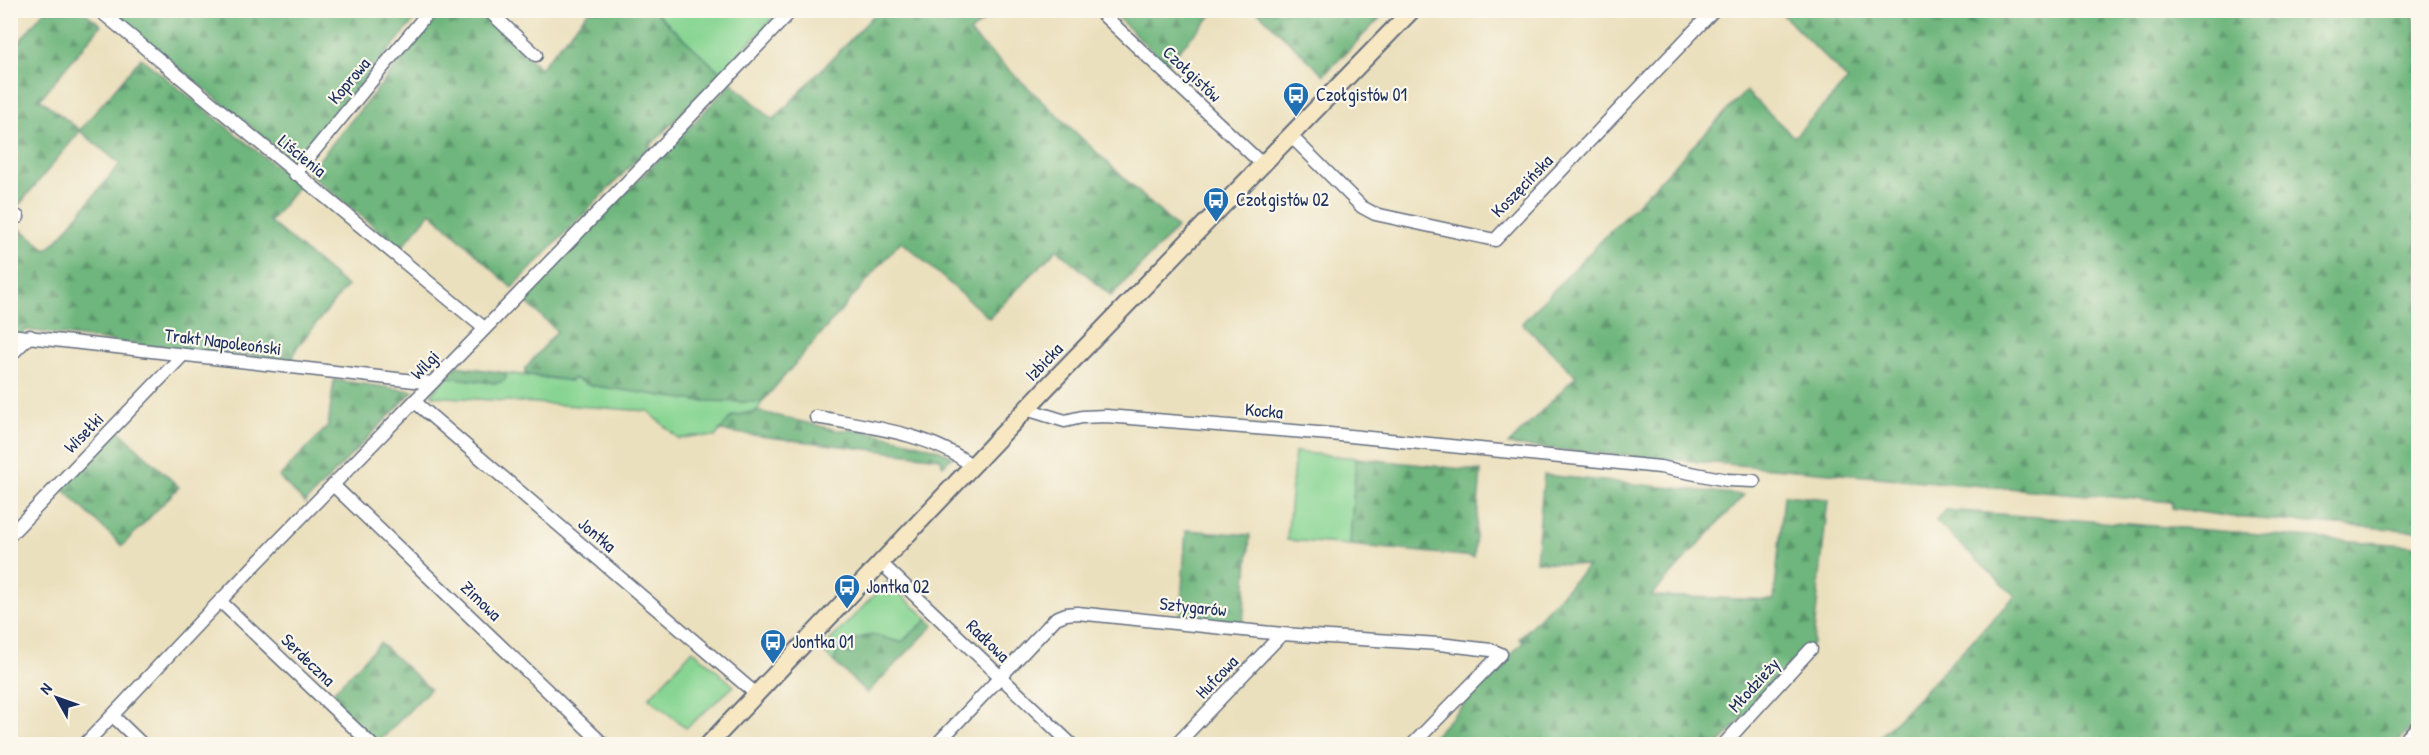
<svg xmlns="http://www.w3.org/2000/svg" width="2429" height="755" font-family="'Patrick Hand',sans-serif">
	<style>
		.green { fill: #88d593; stroke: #528278; stroke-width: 1.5 }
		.forest { fill: url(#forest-firs); stroke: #44726e; stroke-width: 1.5 }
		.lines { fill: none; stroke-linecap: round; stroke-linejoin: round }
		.street-casing { stroke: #646d7f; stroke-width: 15 }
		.secondary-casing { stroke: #646d7f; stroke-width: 20 }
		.street { stroke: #fff; stroke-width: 12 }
		.secondary { stroke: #f7e8c3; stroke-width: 16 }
		.labels { text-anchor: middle; stroke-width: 4.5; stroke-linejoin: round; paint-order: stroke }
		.street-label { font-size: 18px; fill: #1b2f5e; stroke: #fbf7ec }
		.poi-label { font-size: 18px; fill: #1b2f5e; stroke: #fbf7ec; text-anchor: start }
	</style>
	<defs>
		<pattern id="forest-firs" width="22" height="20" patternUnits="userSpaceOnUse" patternTransform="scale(1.5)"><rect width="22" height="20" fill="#6eb67d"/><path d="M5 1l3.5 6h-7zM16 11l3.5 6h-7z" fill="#5a946a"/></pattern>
	</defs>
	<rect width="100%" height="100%" fill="#fbf7ec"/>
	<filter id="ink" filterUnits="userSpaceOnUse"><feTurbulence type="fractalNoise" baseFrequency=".0167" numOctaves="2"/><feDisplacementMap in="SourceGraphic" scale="12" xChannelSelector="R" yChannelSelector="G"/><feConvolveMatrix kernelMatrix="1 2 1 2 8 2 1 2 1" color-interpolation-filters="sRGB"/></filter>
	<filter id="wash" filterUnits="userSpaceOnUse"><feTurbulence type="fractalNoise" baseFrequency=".008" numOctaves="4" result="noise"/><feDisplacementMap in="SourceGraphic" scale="24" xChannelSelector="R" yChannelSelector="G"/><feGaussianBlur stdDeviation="1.35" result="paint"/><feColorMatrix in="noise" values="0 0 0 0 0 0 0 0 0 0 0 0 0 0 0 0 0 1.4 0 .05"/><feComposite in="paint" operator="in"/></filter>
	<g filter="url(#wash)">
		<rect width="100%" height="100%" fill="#ebe0bd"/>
		<!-- green -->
		<g class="green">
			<polygon points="654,11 780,11 721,73"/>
			<polygon points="505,373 570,381 573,378 589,385 697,401 762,402 757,411 732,416 715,437 694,436 679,439 648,411 433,396 432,393 447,377 495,383 506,378"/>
			<polygon points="1295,452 1356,458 1350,545 1287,540"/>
			<path d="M887,582L928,619L902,642C892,641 887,638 878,636C866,633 851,642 840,645L834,662L821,650Z"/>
			<polygon points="693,650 734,686 686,728 649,698"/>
		</g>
		<!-- forest -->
		<g class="forest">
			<polygon points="1114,10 1216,10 1216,11 1166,64 1112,12"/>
			<polygon points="44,11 83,11 101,25 40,99 80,130 141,58 299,185 270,222 347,286 297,347 293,359 186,351 26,330 11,346 11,221 47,250 59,238 120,164 80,131 19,205 11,199 11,52"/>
			<polygon points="110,11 422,11 295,163"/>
			<polygon points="442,11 479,11 540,68 589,11 654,11 721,73 512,288 431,212 401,248 308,173"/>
			<polygon points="878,11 994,11 970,33 1177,228 1111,296 1057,249 989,318 901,241 762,402 697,401 589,385 574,378 571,381 525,374 525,369 557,331 523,299 732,83 773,120"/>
			<polygon points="1257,11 1387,11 1324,75"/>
			<path d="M1779,11H2413L2418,41V531L2232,517L2172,508V502C1950,485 1730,463 1508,445L1576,376L1522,323L1746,91L1794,137L1848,80Z"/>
			<polygon points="457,366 505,373 506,378 502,382 495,383 447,377"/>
			<polygon points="334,380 413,391 305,503 279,477 328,426"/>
			<polygon points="757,411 836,430 859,430 908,441 940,450 952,457 943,466 940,458 719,431 732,416"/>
			<polygon points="118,430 179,487 122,546 62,488"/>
			<polygon points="1356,458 1481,471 1474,557 1350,545"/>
			<polygon points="1544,475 1744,495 1651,596 1774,600 1784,495 1828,499 1813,643 1719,744 1426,744 1524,641 1519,639 1588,566 1536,561"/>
			<polygon points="1946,510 2418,546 2418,721 2396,744 1873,744 2015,596 1936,521"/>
			<polygon points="1186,530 1250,535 1243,623 1180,617"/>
			<path d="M928,619L934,625L867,693L834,662L840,646C851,642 866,633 878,636C886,638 892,641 901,642Z"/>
			<polygon points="380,643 430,689 378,743 329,696"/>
		</g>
	</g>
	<g filter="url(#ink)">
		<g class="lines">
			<!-- street casing -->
			<g class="street-casing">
				<g id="street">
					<polyline points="99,10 484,328"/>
					<polyline points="488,10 536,55"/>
					<polyline points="1098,10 1262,164"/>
					<polyline points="1290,135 1362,207 1375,214 1495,240 1714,10"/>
					<polyline points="295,174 430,10"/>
					<polyline points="10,212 18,217"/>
					<polyline points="10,335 432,383"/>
					<polyline points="10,356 30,336"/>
					<polyline points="415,402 756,694"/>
					<polyline points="1026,409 1065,421 1082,417 1106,416 1330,434 1660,467 1727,480 1754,481"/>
					<path d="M816,417C865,426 932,433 972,466"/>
					<polyline points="333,485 603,744"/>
					<polyline points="10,535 183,355"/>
					<polyline points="881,563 1071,744"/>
					<polyline points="220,601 371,744"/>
					<polyline points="113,716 142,744"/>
					<path d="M85,744C131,697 175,647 222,599C412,403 604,208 792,10"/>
					<polyline points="937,744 1056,618 1066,614 1077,613 1282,634 1439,644 1491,650 1501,654 1413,744"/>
					<polyline points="1177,744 1282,634"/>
					<polyline points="1724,744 1811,649"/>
					<polyline points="2401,744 2418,726"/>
				</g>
			</g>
			<!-- secondary casing -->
			<g class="secondary-casing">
				<polyline id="secondary" points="709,744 1048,386 1412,10"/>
			</g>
			<!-- street -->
			<use href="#street" class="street"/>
			<!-- secondary -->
			<use href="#secondary" class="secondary"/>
		</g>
	</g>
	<!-- icons -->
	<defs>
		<g id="bus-pin" transform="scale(1.35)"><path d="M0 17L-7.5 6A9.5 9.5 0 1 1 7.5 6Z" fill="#1f6fb2" stroke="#fbf7ec"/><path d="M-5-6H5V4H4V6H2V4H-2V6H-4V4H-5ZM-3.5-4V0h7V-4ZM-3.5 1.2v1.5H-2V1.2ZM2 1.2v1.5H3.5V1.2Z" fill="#fff"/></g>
	</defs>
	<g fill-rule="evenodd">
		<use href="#bus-pin" x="1296" y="95"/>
		<use href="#bus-pin" x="1216" y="200"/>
		<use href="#bus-pin" x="847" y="587"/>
		<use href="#bus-pin" x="773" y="642"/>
	</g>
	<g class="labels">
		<!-- street labels -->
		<g class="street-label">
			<text transform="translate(1192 74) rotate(43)" y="6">Czołgistów</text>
			<text transform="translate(349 81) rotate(-50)" y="6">Koprowa</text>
			<text transform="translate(302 156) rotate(39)" y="6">Liścienia</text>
			<text transform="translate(1522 186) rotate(-46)" y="6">Koszęcińska</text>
			<text transform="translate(223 342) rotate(7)" y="6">Trakt Napoleoński</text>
			<text transform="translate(1044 362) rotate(-46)" y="6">Izbicka</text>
			<text transform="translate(425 365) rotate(-47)" y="6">Wilgi</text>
			<text transform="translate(1264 411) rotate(5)" y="6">Kocka</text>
			<text transform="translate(84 433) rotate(-46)" y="6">Wisełki</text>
			<text transform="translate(597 535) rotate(40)" y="6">Jontka</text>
			<text transform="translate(481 601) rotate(44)" y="6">Zimowa</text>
			<text transform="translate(1193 607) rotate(6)" y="6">Sztygarów</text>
			<text transform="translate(988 641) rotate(44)" y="6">Radłowa</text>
			<text transform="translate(308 660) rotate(44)" y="6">Serdeczna</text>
			<text transform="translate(1217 677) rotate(-46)" y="6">Hufcowa</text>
			<text transform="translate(1754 685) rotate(-48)" y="6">Młodzieży</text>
		</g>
		<!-- poi labels -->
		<g class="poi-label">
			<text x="1316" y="101">Czołgistów 01</text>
			<text x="1236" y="206">Czołgistów 02</text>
			<text x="866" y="593">Jontka 02</text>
			<text x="792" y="648">Jontka 01</text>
		</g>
	</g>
	<!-- margin -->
	<rect width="2429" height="755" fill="none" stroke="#fbf7ec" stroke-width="36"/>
	<!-- north arrow -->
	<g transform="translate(57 698) rotate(310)" stroke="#fbf7ec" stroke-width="4.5" paint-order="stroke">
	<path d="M0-4.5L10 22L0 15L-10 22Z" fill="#1b2f5e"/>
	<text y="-9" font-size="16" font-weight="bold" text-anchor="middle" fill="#1b2f5e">N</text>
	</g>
</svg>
